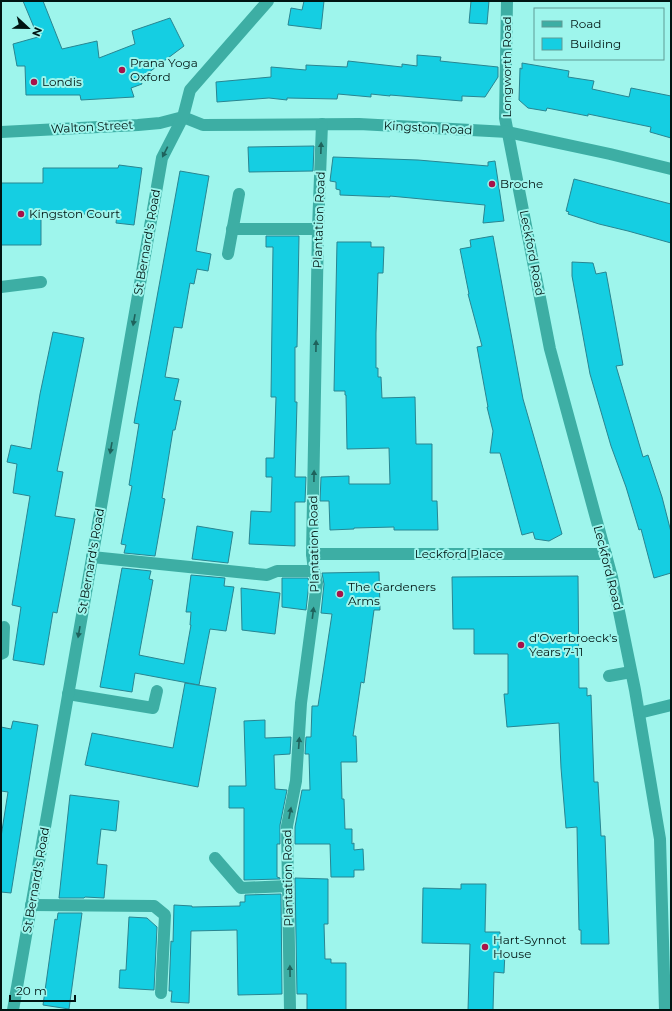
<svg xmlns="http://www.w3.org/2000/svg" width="672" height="1011" font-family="Montserrat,sans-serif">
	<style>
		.building { fill: #15cee2; stroke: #298591 }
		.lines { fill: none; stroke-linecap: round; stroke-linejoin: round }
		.minor { stroke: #3daea4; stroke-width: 12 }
		.oneway { fill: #1e625c }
		.poi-dot { fill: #a7124a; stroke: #9ef5ec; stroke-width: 1.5 }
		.labels { text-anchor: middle; stroke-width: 4; stroke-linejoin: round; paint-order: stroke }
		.poi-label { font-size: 12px; fill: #001513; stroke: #9ef5ec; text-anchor: start }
		.street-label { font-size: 12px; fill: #001513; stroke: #9ef5ec }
	</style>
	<rect width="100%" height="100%" fill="#9ef5ec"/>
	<!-- building -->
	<g class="building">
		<polygon points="23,1 43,1 62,49 97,41 99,58 135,44 132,31 170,18 184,46 140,79 142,84 131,88 134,97 81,100 80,95 26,95 25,66 17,66 13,44 38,37"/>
		<polygon points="304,1 324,1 321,29 288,25 291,8 302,10"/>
		<polygon points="471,1 489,1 487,24 469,23"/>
		<polygon points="417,55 441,57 440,61 498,67 498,77 485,97 462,96 462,101 390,95 390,96 371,94 371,97 338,94 337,99 287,98 287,100 269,98 217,102 216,82 271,77 271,67 306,70 306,65 347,67 348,61 402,67 402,64 417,66"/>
		<polygon points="522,63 569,71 568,77 594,81 592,89 629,97 631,88 671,96 671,138 650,132 651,127 588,114 588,116 547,108 546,111 528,108 519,100 520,68 522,69"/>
		<polygon points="314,146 313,171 249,172 248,147"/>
		<polygon points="333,157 418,160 488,166 488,162 495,161 504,221 483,223 485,205 390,196 390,197 340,195 340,190 336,189 336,182 330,181"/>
		<polygon points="119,165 142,168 134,225 116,223 117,214 41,214 41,245 1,245 1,183 43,183 43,168 118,168"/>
		<polygon points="180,171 209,176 196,251 211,254 208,271 197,269 194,284 190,283 182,328 174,327 165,377 179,379 174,400 181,401 175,430 173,430 162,498 165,499 155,556 124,553 126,545 121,544 132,486 129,485 139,424 134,423"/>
		<polygon points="574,179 671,204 671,243 628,231 599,224 568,214 569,212 566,211"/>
		<polygon points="266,236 299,236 297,347 295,347 295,402 297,402 295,477 306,477 305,502 295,502 295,546 249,544 251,511 271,512 272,477 266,477 266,458 274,458 276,397 271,397 273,247 266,247"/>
		<polygon points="493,236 523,399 562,534 549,541 535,539 533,532 522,535 500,453 490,453 493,431 487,407 488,407 477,347 482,346 468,294 469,294 460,249 471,247 470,240"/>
		<polygon points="337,242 371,242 371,247 384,247 383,273 378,273 376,333 376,368 378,368 378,377 381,377 382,398 415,397 416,444 432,444 432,501 437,501 438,530 394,530 394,527 354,528 354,529 330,530 329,501 320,501 321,477 349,476 349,484 390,484 389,448 347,449 346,395 345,395 345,391 334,391"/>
		<polygon points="572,262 593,263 596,274 606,272 623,365 616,366 643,457 648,455 662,497 671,532 671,573 654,578 641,529 639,530 626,487 611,446 590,374 572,276"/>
		<polygon points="53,332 84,338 57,471 63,472 55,516 75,519 57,613 53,612 44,665 13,660 21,607 12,605 30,496 13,493 17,464 7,462 11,445 31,449 40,394"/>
		<polygon points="197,526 233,532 228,563 192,559"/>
		<polygon points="122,568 151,571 149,579 153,580 139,655 184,664 191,625 190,625 191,612 186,612 191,575 225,578 224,586 234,587 226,631 210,629 199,685 135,673 132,692 100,687"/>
		<polygon points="379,572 380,610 374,610 364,683 361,682 353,736 356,736 357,762 341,762 342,799 344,799 345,829 352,829 352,844 354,843 354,850 363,849 364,870 354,870 354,877 331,877 330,844 295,844 295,827 302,790 310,790 309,754 305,754 306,737 311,737 312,706 318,706 332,614 321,613 324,584 322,573"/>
		<polygon points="578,576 579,688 587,688 587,696 591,695 594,782 598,782 601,836 605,836 609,944 581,944 581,930 579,930 577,827 566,828 561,768 559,723 507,727 504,694 508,694 508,654 474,654 474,629 453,629 452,577"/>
		<polygon points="282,578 308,578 309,583 306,610 282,607"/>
		<polygon points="241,588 280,593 275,634 242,630"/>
		<polygon points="185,683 216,688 198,787 85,765 92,733 173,748"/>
		<polygon points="265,720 265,738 291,737 290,754 274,755 275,789 287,790 280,825 280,844 277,844 277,877 280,878 280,879 244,880 244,808 229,808 229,786 246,786 244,721"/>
		<polygon points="13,721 38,725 11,893 1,892 1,837 8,792 1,791 1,727 11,729"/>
		<polygon points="70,795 119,801 116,831 101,829 97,864 107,865 104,898 85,897 84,898 59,898"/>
		<polygon points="295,878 328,879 328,924 324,924 325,959 331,959 331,963 346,963 346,1010 307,1010 307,994 297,994"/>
		<polygon points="461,884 486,884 485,932 500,932 499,952 505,952 504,973 494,972 493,1010 468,1010 470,944 422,943 423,888 461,889"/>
		<polygon points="281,894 282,994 238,995 237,930 191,931 189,1003 171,1002 172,991 169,991 171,941 173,942 174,905 192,906 192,907 240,906 240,902 245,902 245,895"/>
		<polygon points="58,913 82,913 69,1009 43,1005 55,919 57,920"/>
		<polygon points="129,917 147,918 157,927 154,990 119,988 120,970 126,970"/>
	</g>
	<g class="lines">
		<!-- minor -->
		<g class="minor">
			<polyline points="507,1 505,118 550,349 612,577 635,690 660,839 665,1010"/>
			<polyline points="183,117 203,125 359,124 508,132 610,154 671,169"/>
			<polyline points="1,132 138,125 160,123 183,117"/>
			<polyline points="232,229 318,229"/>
			<polyline points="228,254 239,194"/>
			<polyline points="1,287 41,282"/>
			<polyline points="312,554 606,554"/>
			<polyline points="92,557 267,575 277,571 314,571"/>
			<polyline points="1,654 3,653 4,627"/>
			<polyline points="609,676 631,672"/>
			<polyline points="68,694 153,708 157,691"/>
			<polyline points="639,713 671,705"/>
			<polyline points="215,858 241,888 288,886"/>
			<polyline points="31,905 154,906 165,915 161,993"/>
			<polyline points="13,1010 162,158 183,117 190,90 268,1"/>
			<polyline points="290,1010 287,826 296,781 301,703 317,583 314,571 312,554 318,229 322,124"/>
		</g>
	</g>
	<!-- one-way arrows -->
	<defs><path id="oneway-solid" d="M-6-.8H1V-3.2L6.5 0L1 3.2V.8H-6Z"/></defs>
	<g class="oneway">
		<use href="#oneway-solid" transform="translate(321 148) rotate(-88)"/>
		<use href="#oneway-solid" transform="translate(165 152) rotate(117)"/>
		<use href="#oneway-solid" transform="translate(134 320) rotate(100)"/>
		<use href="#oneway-solid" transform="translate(316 346) rotate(-89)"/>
		<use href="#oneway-solid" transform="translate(111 448) rotate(100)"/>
		<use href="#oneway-solid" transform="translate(314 476) rotate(-89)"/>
		<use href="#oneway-solid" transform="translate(313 613) rotate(-83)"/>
		<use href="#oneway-solid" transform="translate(79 632) rotate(100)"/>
		<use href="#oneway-solid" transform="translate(299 743) rotate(-86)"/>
		<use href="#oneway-solid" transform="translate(290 813) rotate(-79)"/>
		<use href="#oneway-solid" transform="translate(290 971) rotate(-91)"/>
	</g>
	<!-- markers -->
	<g class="poi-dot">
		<circle cx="122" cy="70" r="4"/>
		<circle cx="34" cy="82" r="4"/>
		<circle cx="492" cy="184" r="4"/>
		<circle cx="21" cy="214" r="4"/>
		<circle cx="340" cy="594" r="4"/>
		<circle cx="521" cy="645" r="4"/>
		<circle cx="485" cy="947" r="4"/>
	</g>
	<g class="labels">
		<!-- poi labels -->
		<g class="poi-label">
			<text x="130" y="67">Prana Yoga<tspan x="130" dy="14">Oxford</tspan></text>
			<text x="42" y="86">Londis</text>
			<text x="500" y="188">Broche</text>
			<text x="29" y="218">Kingston Court</text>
			<text x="348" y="591">The Gardeners<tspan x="348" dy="14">Arms</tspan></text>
			<text x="529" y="642">d'Overbroeck's<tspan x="529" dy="14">Years 7-11</tspan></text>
			<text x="493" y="944">Hart-Synnot<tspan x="493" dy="14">House</tspan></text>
		</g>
		<!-- street labels -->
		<g class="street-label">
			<text transform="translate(507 67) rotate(-90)" y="4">Longworth Road</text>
			<text transform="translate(92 127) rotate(-3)" y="4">Walton Street</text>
			<text transform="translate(428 128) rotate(3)" y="4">Kingston Road</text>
			<text transform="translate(319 220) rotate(-88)" y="4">Plantation Road</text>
			<text transform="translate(147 242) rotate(-80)" y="4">St Bernard's Road</text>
			<text transform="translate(532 253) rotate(79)" y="4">Leckford Road</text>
			<text transform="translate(314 544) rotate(-91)" y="4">Plantation Road</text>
			<text x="459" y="558">Leckford Place</text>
			<text transform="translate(91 561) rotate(-80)" y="4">St Bernard's Road</text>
			<text transform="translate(608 568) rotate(76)" y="4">Leckford Road</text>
			<text transform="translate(288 878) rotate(-91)" y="4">Plantation Road</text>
			<text transform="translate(36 880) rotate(-80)" y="4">St Bernard's Road</text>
		</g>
	</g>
	<!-- border -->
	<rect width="672" height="1011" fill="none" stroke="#001513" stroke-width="4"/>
	<!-- legend -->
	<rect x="534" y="8" width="130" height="52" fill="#9ef5ec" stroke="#5f9b95"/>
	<rect x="542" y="21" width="20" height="6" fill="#3daea4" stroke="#5f9b95"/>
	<text x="570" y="28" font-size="12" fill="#001513">Road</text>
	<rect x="542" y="38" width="20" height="12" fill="#15cee2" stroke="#5f9b95"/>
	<text x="570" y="48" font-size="12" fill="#001513">Building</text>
	<!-- north arrow -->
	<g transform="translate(28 28) rotate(112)" stroke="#9ef5ec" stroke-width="3" paint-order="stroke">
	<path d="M0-3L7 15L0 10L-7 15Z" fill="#001513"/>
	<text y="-6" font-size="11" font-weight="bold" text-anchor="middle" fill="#001513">N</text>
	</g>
	<!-- scale -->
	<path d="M10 995v6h65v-6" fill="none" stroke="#001513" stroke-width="2"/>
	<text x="16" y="995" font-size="12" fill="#001513" stroke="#9ef5ec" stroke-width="3" paint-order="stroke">20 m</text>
</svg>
